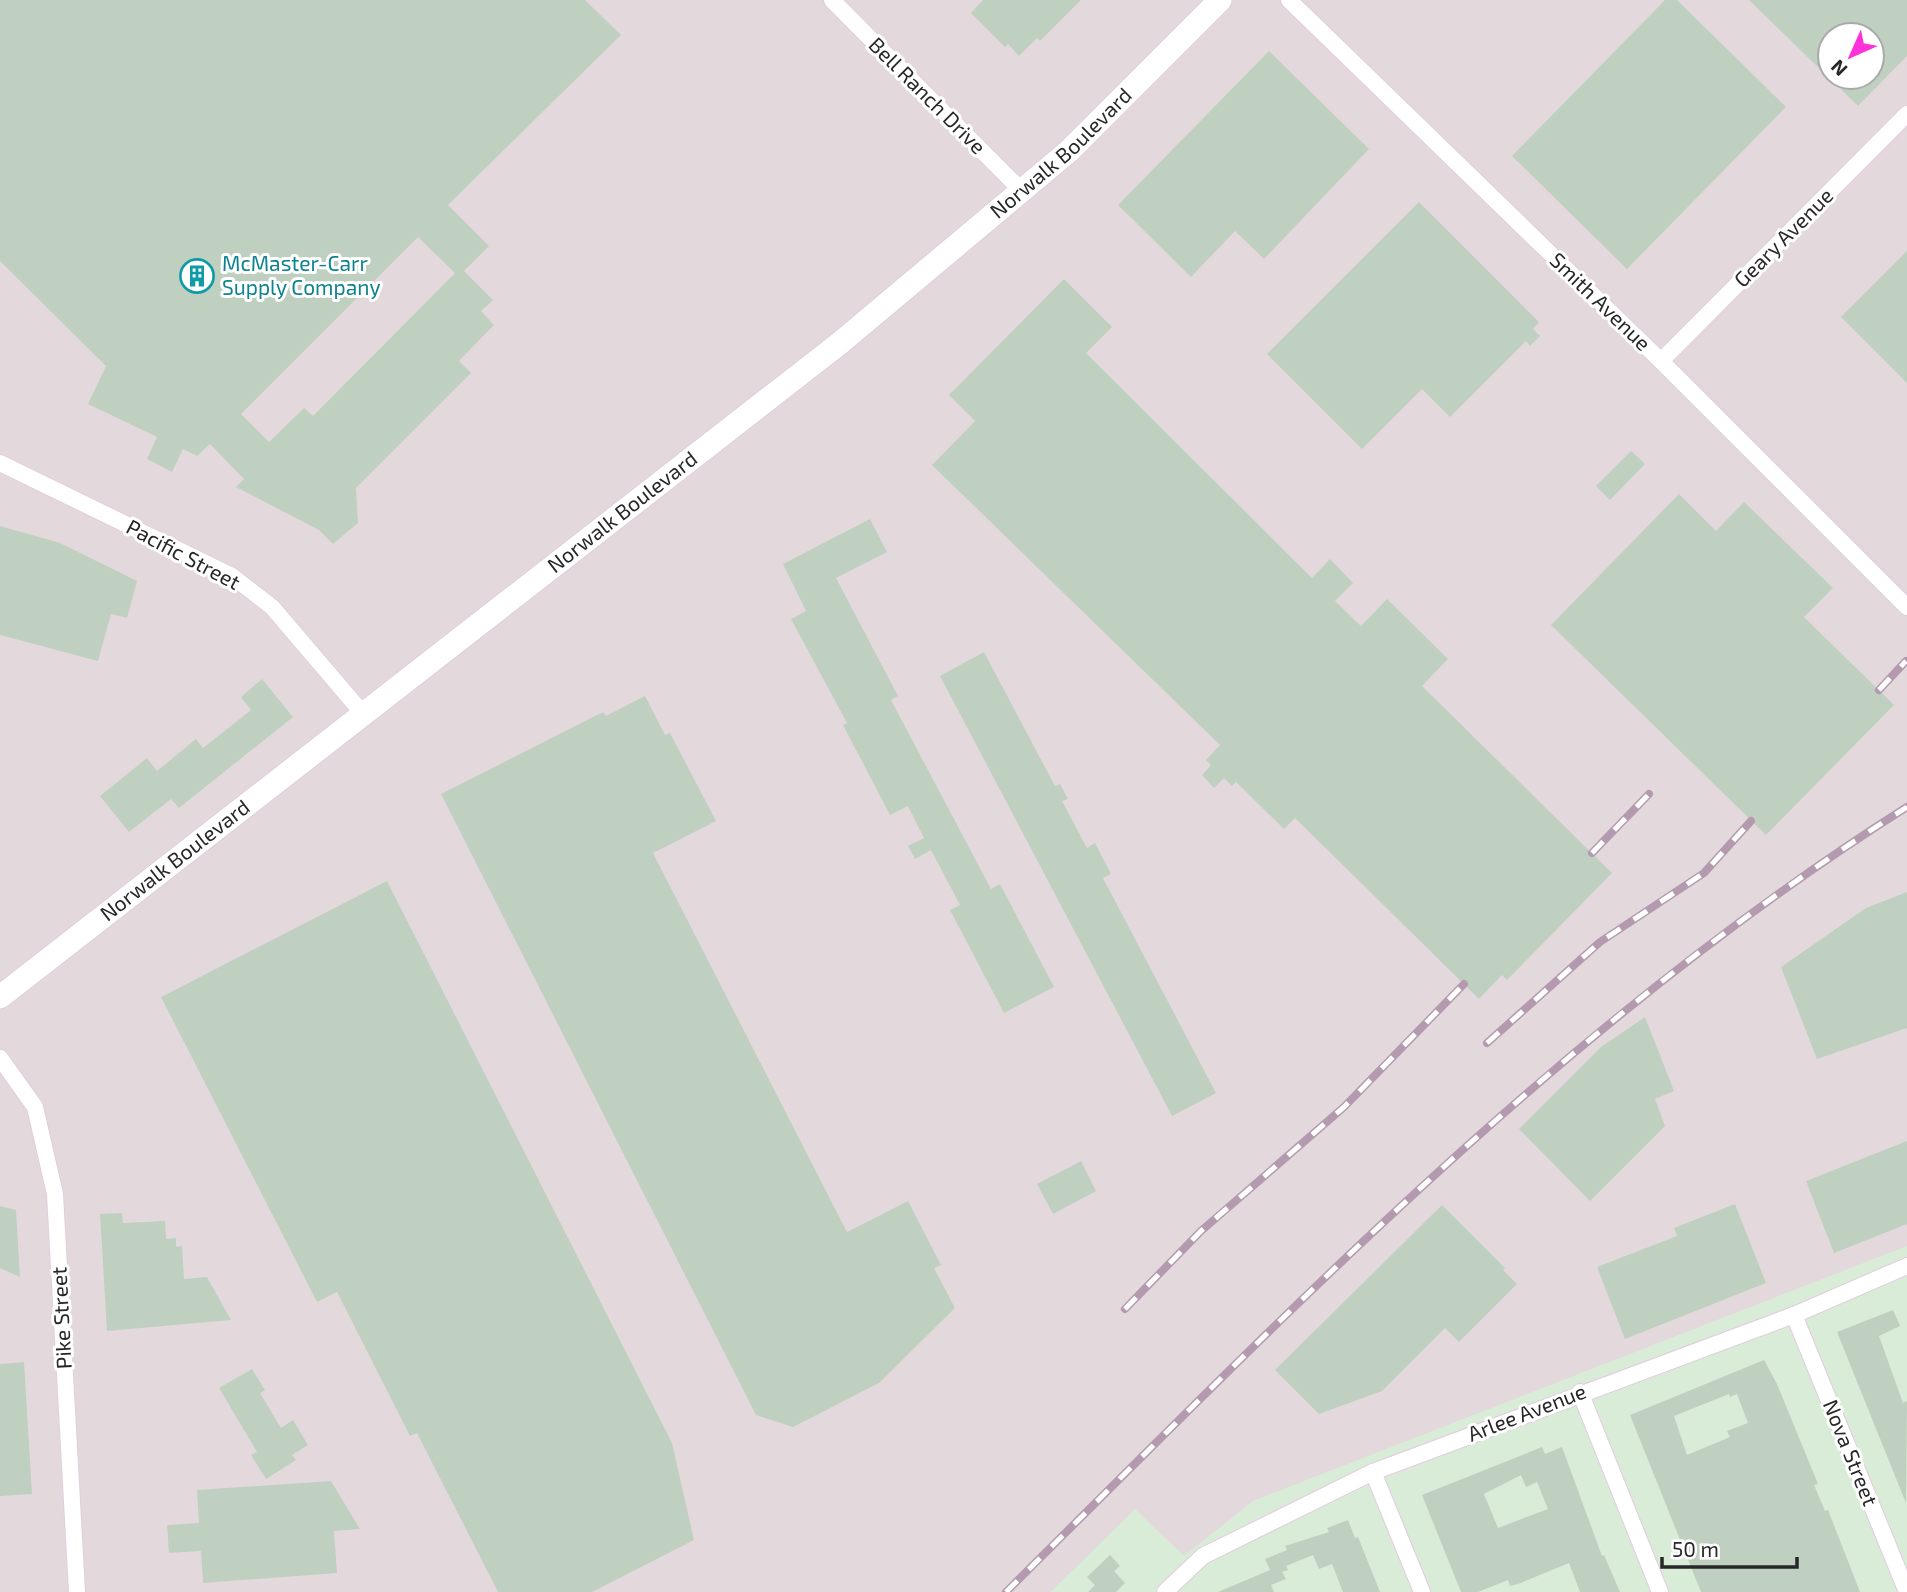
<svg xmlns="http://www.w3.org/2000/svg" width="1907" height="1592" font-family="'Exo 2',sans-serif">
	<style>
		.industrial { fill: #e3d9dc; fill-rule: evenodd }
		.building { fill: #c0d0c0; fill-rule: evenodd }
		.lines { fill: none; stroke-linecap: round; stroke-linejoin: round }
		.minor-casing { stroke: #e2ccde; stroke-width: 18 }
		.secondary-casing { stroke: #e2ccde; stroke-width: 25 }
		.minor { stroke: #fff; stroke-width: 16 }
		.secondary { stroke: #fff; stroke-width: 23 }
		.rail-casing { stroke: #b49aae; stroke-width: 8 }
		.rail { stroke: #fff; stroke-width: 5; stroke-dasharray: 16; stroke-linecap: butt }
		.labels { text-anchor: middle; stroke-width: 6; stroke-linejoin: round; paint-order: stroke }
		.street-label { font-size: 21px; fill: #272727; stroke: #fff }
		.culture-label { font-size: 21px; fill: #0d838f; stroke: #fff; text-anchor: start }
	</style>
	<rect width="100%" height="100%" fill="#d8ecd7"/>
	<!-- industrial -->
	<path class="industrial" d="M0,0H1907V1246L1253,1501L1184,1556L1135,1509L1051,1592H0ZM1830,35H1872V77H1830Z"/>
	<!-- building -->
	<g class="building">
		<path d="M0,0H585L621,35L448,205L489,246L464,271L493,300L481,311L494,325L459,361L471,373L356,488L358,523L333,544L319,530L236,487L244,479L210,444L197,456L183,449L172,472L147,459L157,437L88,404L106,366L0,261ZM418,237L455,273L313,416L304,408L269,442L241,414Z"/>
		<polygon points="983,0 1081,0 1040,41 1037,38 1019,56 1008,44 1005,47 971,13"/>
		<polygon points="1665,0 1677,0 1786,107 1627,269 1512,156"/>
		<path d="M1749,0H1907V56L1858,106ZM1830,35H1872V77H1830Z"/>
		<polygon points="1269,51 1369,149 1264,259 1235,231 1191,277 1118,205"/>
		<polygon points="1419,202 1539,322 1533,329 1540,336 1530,346 1526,341 1450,417 1422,389 1362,449 1267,354"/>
		<polygon points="1907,251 1907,383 1841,317"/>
		<polygon points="1064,279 1112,327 1086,353 1312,578 1330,559 1353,583 1335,601 1361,626 1387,599 1448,659 1422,686 1612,873 1507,980 1502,975 1479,999 1295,818 1284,829 1236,782 1232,786 1224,778 1214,788 1202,775 1211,765 1206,760 1220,745 932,465 975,421 949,395"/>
		<polygon points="1631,451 1645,464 1610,500 1596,486"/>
		<polygon points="1679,494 1716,531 1744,502 1833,588 1804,617 1894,705 1766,835 1551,625"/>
		<polygon points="870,519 887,552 836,578 898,696 891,700 991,889 1000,884 1054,987 1004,1013 950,910 960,905 931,850 915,859 908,846 924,838 908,806 890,815 843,725 847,723 791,619 806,611 783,564"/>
		<polygon points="0,526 60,543 137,581 127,618 111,614 98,661 0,635"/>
		<polygon points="984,652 1055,786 1060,784 1068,799 1062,801 1087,848 1095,843 1111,874 1103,878 1216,1093 1172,1116 940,676"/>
		<polygon points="262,679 293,717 179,808 171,799 129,832 100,796 147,758 157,771 196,739 203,748 251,710 241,697"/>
		<polygon points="645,696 665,735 670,733 716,821 653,853 847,1232 908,1201 941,1265 934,1268 955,1308 879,1383 793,1427 756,1415 441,794 603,712 606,716"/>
		<polygon points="387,881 672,1443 694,1540 592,1592 498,1592 417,1433 410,1436 337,1292 317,1302 161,997"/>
		<polygon points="1907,892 1907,1028 1817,1059 1781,967 1866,908"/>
		<polygon points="1645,1017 1674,1091 1655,1099 1665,1126 1590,1201 1519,1129 1601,1047"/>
		<polygon points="1907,1141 1907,1224 1834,1253 1806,1181"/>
		<polygon points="1081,1161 1096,1191 1053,1214 1037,1184"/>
		<polygon points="1735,1204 1766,1283 1625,1339 1597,1267 1677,1236 1674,1228"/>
		<polygon points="1442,1205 1505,1268 1503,1270 1517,1284 1459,1342 1445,1328 1382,1391 1319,1414 1275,1370"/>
		<polygon points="0,1206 16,1210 20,1277 0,1268"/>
		<polygon points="122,1213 123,1223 165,1221 166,1239 176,1238 176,1247 182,1246 184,1279 207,1277 231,1320 107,1331 100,1214"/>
		<polygon points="1893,1310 1900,1326 1879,1336 1903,1403 1907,1401 1906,1503 1837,1332"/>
		<path d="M1764,1360L1777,1384L1818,1484L1814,1485L1825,1511L1828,1510L1860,1592H1701L1630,1415ZM1729,1394L1730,1397L1737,1394L1748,1423L1727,1431L1730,1437L1687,1455L1674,1416Z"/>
		<polygon points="24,1362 32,1494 0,1496 0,1364"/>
		<polygon points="252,1369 265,1390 260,1393 281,1428 293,1420 308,1445 292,1455 296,1460 266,1479 251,1455 257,1452 219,1388"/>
		<path d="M1542,1447L1545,1454L1562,1447L1602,1556L1604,1555L1620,1592H1580L1569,1563L1518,1584L1510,1586L1508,1580L1478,1592H1461L1422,1495ZM1521,1475L1526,1487L1537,1482L1548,1509L1498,1528L1484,1494Z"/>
		<polygon points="331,1481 360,1529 334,1531 337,1573 203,1583 201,1551 169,1553 167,1525 199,1523 197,1490"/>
		<polygon points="1348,1520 1355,1538 1358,1537 1380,1592 1343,1592 1332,1564 1319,1569 1313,1555 1286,1566 1288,1570 1282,1572 1286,1579 1271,1585 1274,1592 1218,1592 1270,1570 1265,1559 1287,1550 1285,1546 1329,1532 1327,1528"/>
		<polygon points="1110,1555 1120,1566 1114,1571 1125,1583 1116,1592 1088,1592 1095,1585 1087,1577"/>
	</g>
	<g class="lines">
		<!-- minor casing -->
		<g class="minor-casing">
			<g id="minor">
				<polyline points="832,0 1023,192"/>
				<polyline points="1289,0 1661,361 1907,607"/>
				<polyline points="1661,361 1907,114"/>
				<polyline points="0,463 232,576 272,607 365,716"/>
				<polyline points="0,1058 35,1107 55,1194 77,1592"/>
				<polyline points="1794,1315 1907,1592"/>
				<polyline points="1580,1392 1660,1592"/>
				<polyline points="1373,1472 1422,1592"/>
				<polyline points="1165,1592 1203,1556 1373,1472 1794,1315 1907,1266"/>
			</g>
		</g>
		<!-- secondary casing -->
		<g class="secondary-casing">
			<g id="secondary">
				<path id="s1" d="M0,997L840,343L1069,151L1220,0"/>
			</g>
		</g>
		<!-- minor -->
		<use href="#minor" class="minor"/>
		<!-- secondary -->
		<use href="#secondary" class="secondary"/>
		<!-- rail casing -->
		<g class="rail-casing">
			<g id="rail">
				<polyline points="1879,690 1906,661"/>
				<polyline points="1592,853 1649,794"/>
				<polyline points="1487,1043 1600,942 1704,873 1751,821"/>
				<polyline points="1125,1309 1201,1231 1344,1107 1464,984"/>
				<path d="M1006,1592C1290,1310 1567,1022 1907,807"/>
			</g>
		</g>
		<!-- rail -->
		<use href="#rail" class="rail"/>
	</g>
	<!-- icons -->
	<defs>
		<g id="building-ring" transform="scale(1.75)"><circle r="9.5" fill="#fff" stroke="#0f9aa8" stroke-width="1.5"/><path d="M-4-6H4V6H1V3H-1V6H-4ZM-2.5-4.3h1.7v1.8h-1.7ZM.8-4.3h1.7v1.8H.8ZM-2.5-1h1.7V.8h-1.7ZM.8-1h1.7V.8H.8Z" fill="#0f9aa8"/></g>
	</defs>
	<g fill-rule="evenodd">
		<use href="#building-ring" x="197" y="276"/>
	</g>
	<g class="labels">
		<!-- street labels -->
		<g class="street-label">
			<text transform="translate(927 96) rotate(45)" y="7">Bell Ranch Drive</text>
			<text dy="7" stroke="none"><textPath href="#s1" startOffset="1356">Norwalk Boulevard</textPath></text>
			<text transform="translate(1784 238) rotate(-45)" y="7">Geary Avenue</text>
			<text transform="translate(1600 302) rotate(44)" y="7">Smith Avenue</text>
			<text dy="7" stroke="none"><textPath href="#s1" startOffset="789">Norwalk Boulevard</textPath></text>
			<text transform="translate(183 555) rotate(28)" y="7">Pacific Street</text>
			<text dy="7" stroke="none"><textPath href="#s1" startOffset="222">Norwalk Boulevard</textPath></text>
			<text transform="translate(62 1318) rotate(-93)" y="7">Pike Street</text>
			<text transform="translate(1527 1413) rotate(-21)" y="7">Arlee Avenue</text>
			<text transform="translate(1850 1453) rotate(68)" y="7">Nova Street</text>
		</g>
		<!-- culture labels -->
		<g class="culture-label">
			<text x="222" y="271">McMaster-Carr<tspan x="222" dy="24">Supply Company</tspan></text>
		</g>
	</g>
	<!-- north arrow -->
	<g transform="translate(1851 56) rotate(225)"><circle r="33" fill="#ffffff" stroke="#a9a9a9" stroke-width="2"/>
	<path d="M0-5L12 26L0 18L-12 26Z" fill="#ff31d8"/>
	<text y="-10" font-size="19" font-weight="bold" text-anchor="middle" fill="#272727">N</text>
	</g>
	<!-- scale -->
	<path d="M1662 1557v10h135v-10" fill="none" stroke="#272727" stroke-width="3.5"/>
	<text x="1672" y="1557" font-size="21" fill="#272727" stroke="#ffffff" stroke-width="5" paint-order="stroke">50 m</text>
</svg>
